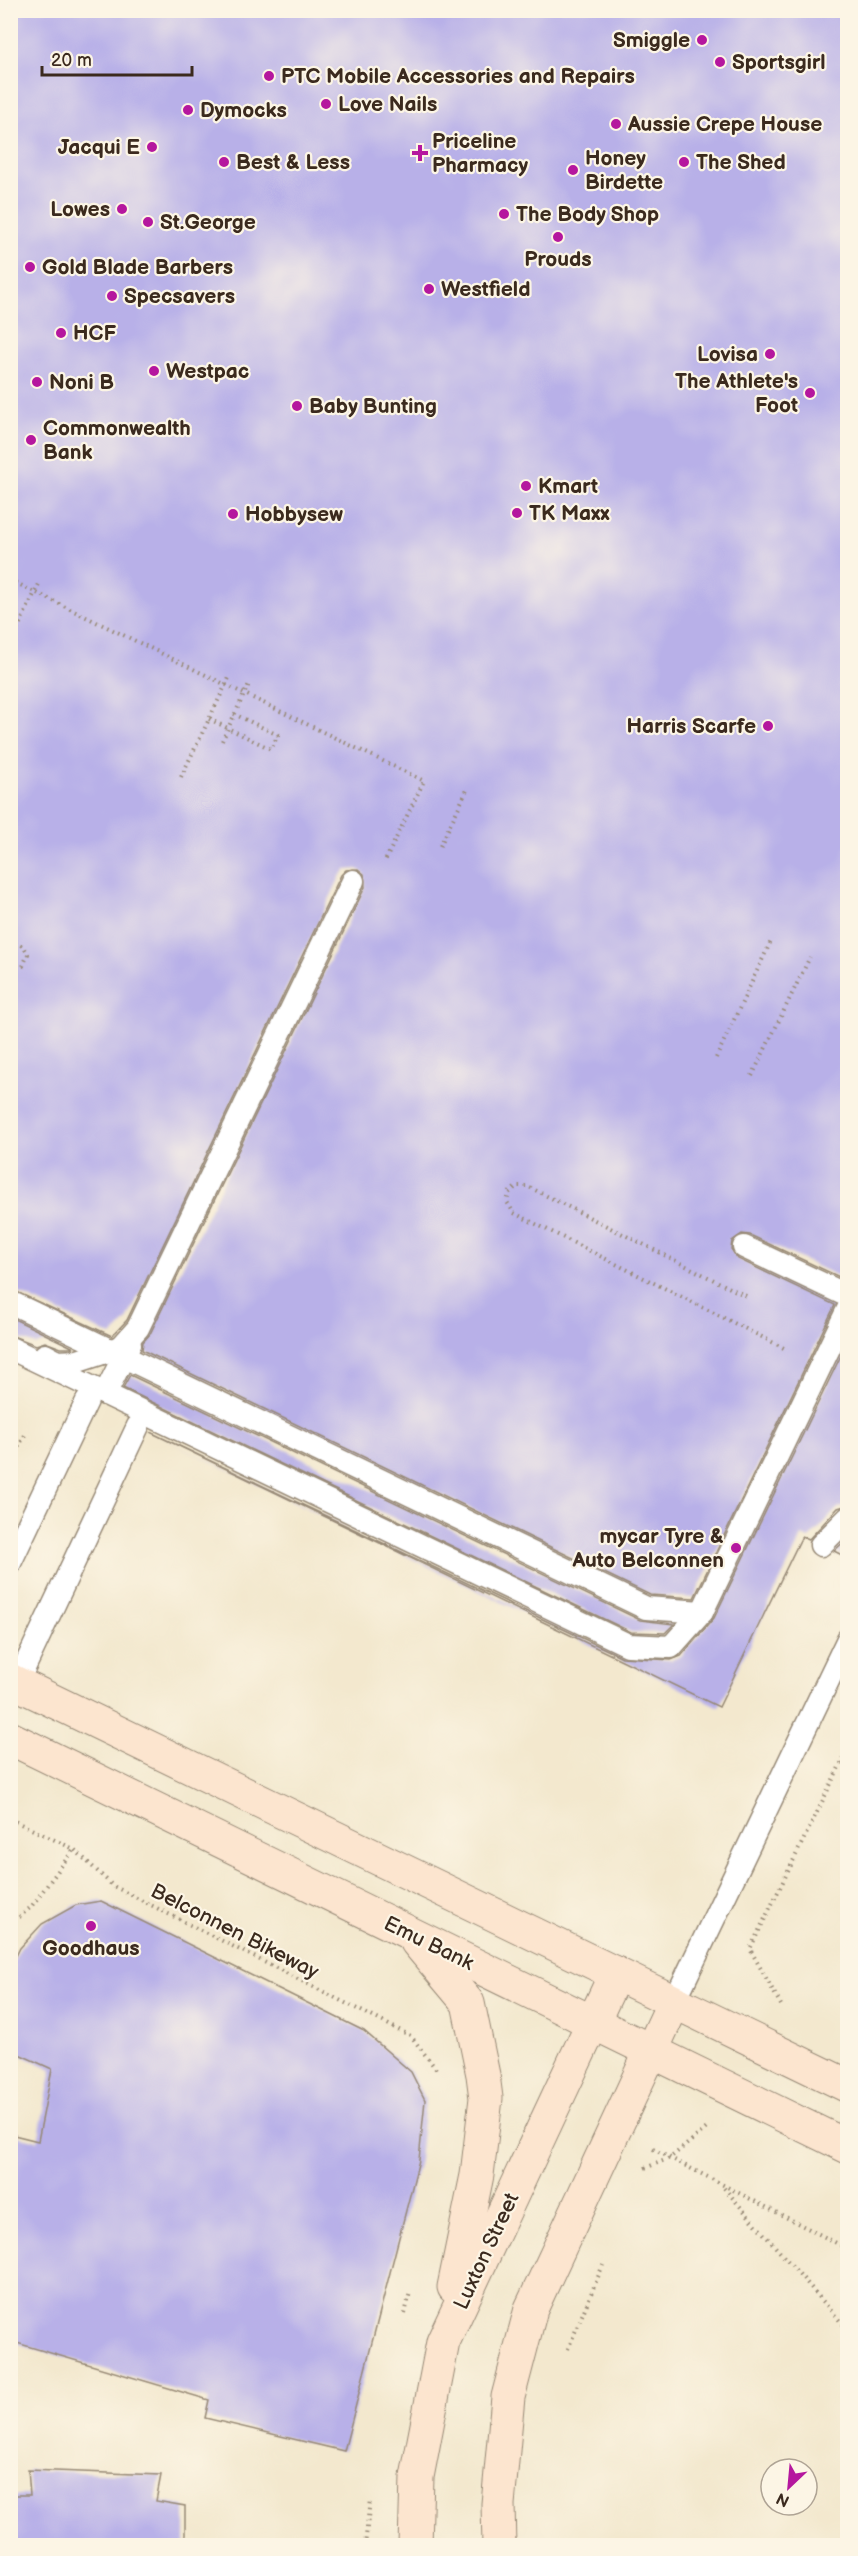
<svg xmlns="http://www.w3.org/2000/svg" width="858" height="2556" font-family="'Balsamiq Sans',sans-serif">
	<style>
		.building { fill: #b8b0e8 }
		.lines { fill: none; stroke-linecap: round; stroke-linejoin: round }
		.lane-casing { stroke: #978976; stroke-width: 25 }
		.secondary-casing { stroke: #978976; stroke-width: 35 }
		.path { stroke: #978976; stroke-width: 4; stroke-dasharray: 1.5 4.5; stroke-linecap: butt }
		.lane { stroke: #fff; stroke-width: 22 }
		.secondary { stroke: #fce5cf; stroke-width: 33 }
		.path-bridge { stroke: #978976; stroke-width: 4; stroke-dasharray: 1.5 4.5; stroke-linecap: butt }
		.poi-dot { fill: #b5179e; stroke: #fcf5e5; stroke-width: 2 }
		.labels { text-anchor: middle; stroke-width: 4.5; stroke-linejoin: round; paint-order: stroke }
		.poi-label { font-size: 21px; font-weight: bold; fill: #3b2a1e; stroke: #fcf5e5; text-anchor: start }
		.street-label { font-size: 21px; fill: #3b2a1e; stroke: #fcf5e5 }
	</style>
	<rect width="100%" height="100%" fill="#fcf5e5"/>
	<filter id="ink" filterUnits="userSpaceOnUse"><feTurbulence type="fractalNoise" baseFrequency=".0167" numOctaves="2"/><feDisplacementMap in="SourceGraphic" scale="12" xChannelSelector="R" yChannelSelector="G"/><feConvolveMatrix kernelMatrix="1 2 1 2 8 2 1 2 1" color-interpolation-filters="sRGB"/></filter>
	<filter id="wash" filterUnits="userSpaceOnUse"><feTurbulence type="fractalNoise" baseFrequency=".008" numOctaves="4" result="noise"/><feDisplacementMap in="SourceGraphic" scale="24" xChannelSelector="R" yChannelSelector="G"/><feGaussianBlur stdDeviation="1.35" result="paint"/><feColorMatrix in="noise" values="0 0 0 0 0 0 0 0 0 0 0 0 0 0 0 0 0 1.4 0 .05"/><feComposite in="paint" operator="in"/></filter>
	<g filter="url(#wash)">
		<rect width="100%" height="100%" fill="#f3e8ce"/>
		<g id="blocks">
			<!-- building -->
			<g class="building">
				<polygon points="10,10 848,10 848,1281 750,1235 742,1234 732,1241 731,1249 738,1259 835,1305 694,1598 650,1595 142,1350 143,1342 150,1334 365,887 364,874 358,869 346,870 341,875 127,1320 112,1336 10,1289"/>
				<polygon points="10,1317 74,1348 61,1348 45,1342 36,1345 10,1335"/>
				<polygon points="848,1341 848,1505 838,1508 809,1539 802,1536 719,1707 150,1432 622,1657 671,1660 681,1656 714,1618"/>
				<polygon points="130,1375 640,1620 674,1624 665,1633 631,1632 123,1388"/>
				<polygon points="848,1538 848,1558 834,1551"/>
				<polygon points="101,1901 364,2031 411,2072 425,2100 419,2160 344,2451 205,2418 209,2400 10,2341 10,2134 38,2141 52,2069 10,2050 10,1968 20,1948 42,1924 76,1905"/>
				<polygon points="28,2470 161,2475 156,2501 185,2506 185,2546 10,2546 10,2495 30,2495"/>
			</g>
		</g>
	</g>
	<g filter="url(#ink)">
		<use href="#blocks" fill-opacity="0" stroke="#978976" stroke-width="1.5"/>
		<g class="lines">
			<!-- lane casing -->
			<g class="lane-casing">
				<g id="lane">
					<polyline points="744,1247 848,1296"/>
					<polyline points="10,1302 646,1608 702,1612"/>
					<polyline points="10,1348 628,1645 671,1647 702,1612 848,1309"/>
					<polyline points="45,1355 58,1362 78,1361 121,1347 138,1328 353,881"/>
					<polyline points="105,1394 130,1344"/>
					<polyline points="821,1545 848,1518"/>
					<polyline points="10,1563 87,1401"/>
					<polyline points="17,1683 138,1426"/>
					<polyline points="674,2002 848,1639"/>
				</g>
			</g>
			<!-- secondary casing -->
			<g class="secondary-casing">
				<g id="secondary">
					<polyline points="10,1680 848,2086"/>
					<polyline points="10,1738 848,2147"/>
					<polyline points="417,1942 468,2003 483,2075 486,2098 477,2175 454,2287"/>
					<polyline points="415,2546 417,2477 443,2342 616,1973"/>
					<polyline points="499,2546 498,2504 508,2397 531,2309 674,2002"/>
				</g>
			</g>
			<!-- path -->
			<g class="path">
				<polyline points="10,580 424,781 384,863"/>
				<polyline points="209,719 271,749 278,735 234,714"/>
				<polyline points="181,777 229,678"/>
				<polyline points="440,846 467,790"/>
				<polyline points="10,939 24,947 28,954 23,966 10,968"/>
				<polyline points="716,1058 772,939"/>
				<polyline points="752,1076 810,957"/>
				<polyline points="746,1296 527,1186 517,1186 509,1193 507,1202 514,1213 786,1349"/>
				<polyline points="10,1463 26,1433"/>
				<polyline points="10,1819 74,1849 113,1886 411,2036 436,2069"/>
				<polyline points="10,1925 31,1907 74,1849"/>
				<polyline points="781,2005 750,1949 848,1749"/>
				<polyline points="653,2149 848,2249"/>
				<polyline points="645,2168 670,2158 708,2127"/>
				<polyline points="724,2188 848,2330"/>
				<polyline points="405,2314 410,2292"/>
				<polyline points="568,2349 603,2265"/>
				<polyline points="365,2546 370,2499"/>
			</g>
			<!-- lane -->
			<use href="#lane" class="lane"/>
			<!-- secondary -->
			<use href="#secondary" class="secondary"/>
			<!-- path-bridge -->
			<g class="path-bridge">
				<polyline points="12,640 40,582"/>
				<polyline points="222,741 249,684"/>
			</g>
		</g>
	</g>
	<!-- markers -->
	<g class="poi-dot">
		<circle cx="702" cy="40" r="6"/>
		<circle cx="720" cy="62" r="6"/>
		<circle cx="269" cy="76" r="6"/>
		<circle cx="326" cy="104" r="6"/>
		<circle cx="188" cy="110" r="6"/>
		<circle cx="616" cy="124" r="6"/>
		<circle cx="152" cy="147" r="6"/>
		<path d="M417 144h6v6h6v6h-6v6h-6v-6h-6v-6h6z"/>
		<circle cx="224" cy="162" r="6"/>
		<circle cx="684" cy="162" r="6"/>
		<circle cx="573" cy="170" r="6"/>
		<circle cx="122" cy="209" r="6"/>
		<circle cx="504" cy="214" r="6"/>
		<circle cx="148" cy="222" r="6"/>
		<circle cx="558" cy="237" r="6"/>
		<circle cx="30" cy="267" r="6"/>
		<circle cx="429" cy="289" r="6"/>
		<circle cx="112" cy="296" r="6"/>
		<circle cx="61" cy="333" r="6"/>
		<circle cx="770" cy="354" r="6"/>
		<circle cx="154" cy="371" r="6"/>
		<circle cx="37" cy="382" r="6"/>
		<circle cx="810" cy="393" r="6"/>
		<circle cx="297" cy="406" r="6"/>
		<circle cx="31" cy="440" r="6"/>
		<circle cx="526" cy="486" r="6"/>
		<circle cx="517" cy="513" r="6"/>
		<circle cx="233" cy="514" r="6"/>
		<circle cx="768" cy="726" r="6"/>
		<circle cx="736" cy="1548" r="6"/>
		<circle cx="91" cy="1926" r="6"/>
	</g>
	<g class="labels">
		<!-- poi labels -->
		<g class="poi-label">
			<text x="690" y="47" text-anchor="end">Smiggle</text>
			<text x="732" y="69">Sportsgirl</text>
			<text x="281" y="83">PTC Mobile Accessories and Repairs</text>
			<text x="338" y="111">Love Nails</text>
			<text x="200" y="117">Dymocks</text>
			<text x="628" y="131">Aussie Crepe House</text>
			<text x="432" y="148">Priceline<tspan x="432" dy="24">Pharmacy</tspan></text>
			<text x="140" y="154" text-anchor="end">Jacqui E</text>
			<text x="585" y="165">Honey<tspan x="585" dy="24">Birdette</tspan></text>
			<text x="236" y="169">Best &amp; Less</text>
			<text x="696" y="169">The Shed</text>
			<text x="110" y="216" text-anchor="end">Lowes</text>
			<text x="516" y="221">The Body Shop</text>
			<text x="160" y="229">St.George</text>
			<text x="558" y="266" text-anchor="middle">Prouds</text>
			<text x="42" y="274">Gold Blade Barbers</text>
			<text x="441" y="296">Westfield</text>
			<text x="124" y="303">Specsavers</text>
			<text x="73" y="340">HCF</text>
			<text x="758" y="361" text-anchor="end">Lovisa</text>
			<text x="166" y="378">Westpac</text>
			<text x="798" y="388" text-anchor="end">The Athlete's<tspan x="798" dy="24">Foot</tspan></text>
			<text x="49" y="389">Noni B</text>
			<text x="309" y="413">Baby Bunting</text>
			<text x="43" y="435">Commonwealth<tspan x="43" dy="24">Bank</tspan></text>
			<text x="538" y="493">Kmart</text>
			<text x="529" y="520">TK Maxx</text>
			<text x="245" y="521">Hobbysew</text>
			<text x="756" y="733" text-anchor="end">Harris Scarfe</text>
			<text x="724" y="1543" text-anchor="end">mycar Tyre &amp;<tspan x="724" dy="24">Auto Belconnen</tspan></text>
			<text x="91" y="1955" text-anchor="middle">Goodhaus</text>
		</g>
		<!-- street labels -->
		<g class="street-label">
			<text transform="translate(235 1931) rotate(27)" y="7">Belconnen Bikeway</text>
			<text transform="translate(429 1943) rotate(26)" y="7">Emu Bank</text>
			<text transform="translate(486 2251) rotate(-65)" y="7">Luxton Street</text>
		</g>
	</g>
	<!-- margin -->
	<rect width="858" height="2556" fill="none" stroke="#fcf5e5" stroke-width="36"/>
	<!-- north arrow -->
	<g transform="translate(789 2487) rotate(206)"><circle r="28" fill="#fcf5e5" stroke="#afa495" stroke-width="1.5"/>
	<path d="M0-4.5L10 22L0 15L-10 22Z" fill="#b5179e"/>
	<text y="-9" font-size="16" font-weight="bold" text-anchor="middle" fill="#3b2a1e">N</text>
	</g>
	<!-- scale -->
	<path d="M42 66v9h150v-9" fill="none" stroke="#3b2a1e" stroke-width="3"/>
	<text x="51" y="66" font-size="18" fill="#3b2a1e" stroke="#fcf5e5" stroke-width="4.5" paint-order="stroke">20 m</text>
</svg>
